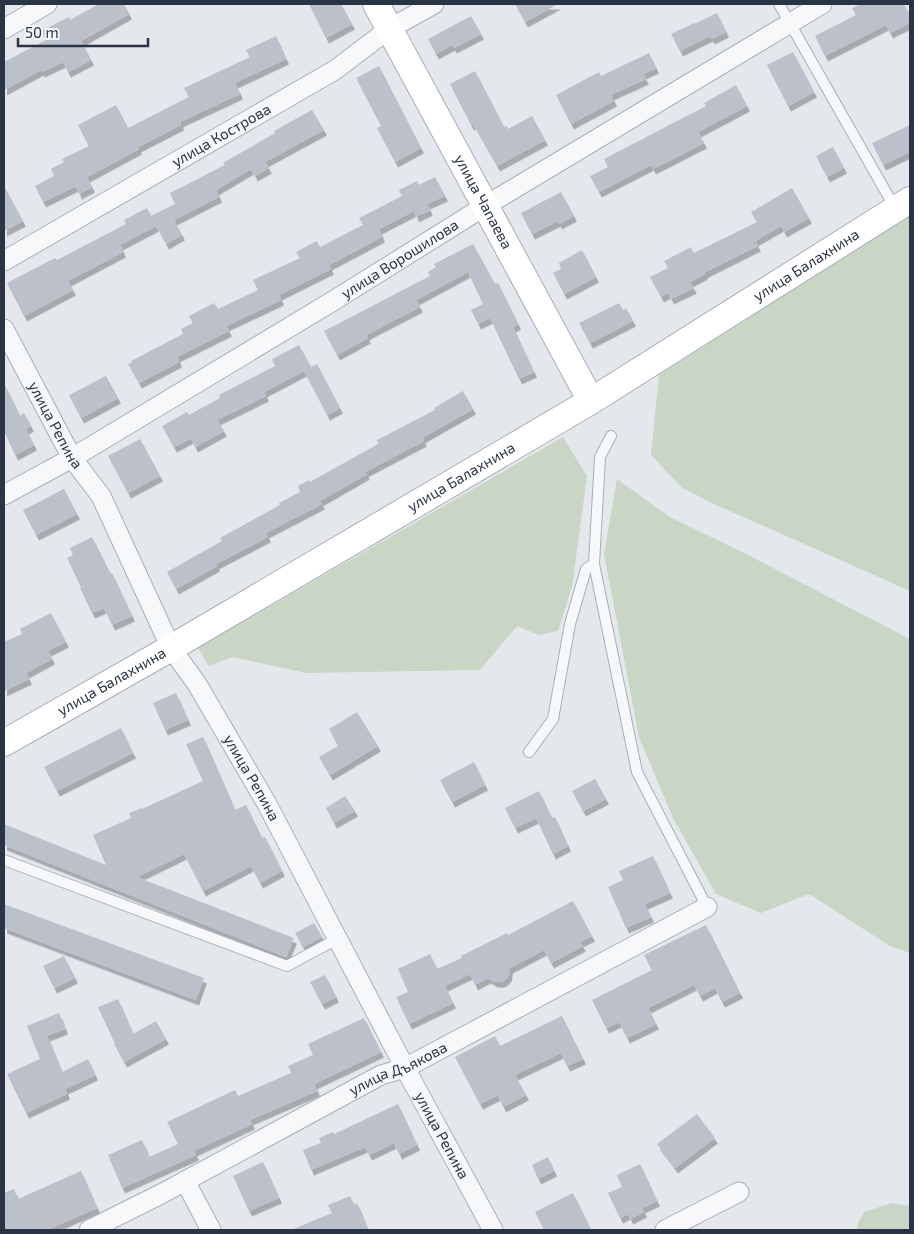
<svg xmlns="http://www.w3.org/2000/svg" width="914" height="1234" viewBox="0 0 914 1234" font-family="'Exo 2',sans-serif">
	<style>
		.green { fill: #c9d6c5 }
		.building { fill: #bbc0ca; filter: url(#shadow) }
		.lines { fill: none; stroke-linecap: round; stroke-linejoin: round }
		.lane-casing { stroke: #a9aeb7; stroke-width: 12 }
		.street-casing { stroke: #a9aeb7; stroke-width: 21 }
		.secondary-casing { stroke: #a9aeb7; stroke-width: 28 }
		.lane { stroke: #f7f8fa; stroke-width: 10 }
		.street { stroke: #f7f8fa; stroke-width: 19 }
		.secondary { stroke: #fff; stroke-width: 26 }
		.labels { text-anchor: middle; stroke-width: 4; stroke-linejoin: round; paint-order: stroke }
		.street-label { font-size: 15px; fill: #2b3445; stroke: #f4f6f9 }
	</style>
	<defs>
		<filter id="shadow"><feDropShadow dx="3" dy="5.5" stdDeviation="0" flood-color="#0004"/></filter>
	</defs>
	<rect width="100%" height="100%" fill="#e4e7ec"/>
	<path class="green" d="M910,216V591L714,504L681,487L651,455L659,375Z
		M563,437L587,476L572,587L558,631L539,635L517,626L480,670L307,673L232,657L209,666L198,648Z
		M617,479L670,517L748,555L910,639V953L890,946L809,894L761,913L716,894L673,818L639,737L604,554Z
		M892,1203L910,1206V1230H857V1225L864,1212Z"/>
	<path class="building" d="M99,4H124L129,14L81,41L91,60L68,72L63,62L42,72L41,70L4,90V62L46,40L41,31L69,17L70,20Z
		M309,4H341L352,24L326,38Z
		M515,4H558L525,22Z
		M862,4H904L910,16V23L890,33L886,25L825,56L815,36L856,15L852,8Z
		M717,13L726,32L712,39L710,36L680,51L671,34L694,23V24Z
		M471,16L481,34L454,48L452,45L436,54L428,39Z
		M276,36L286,59L235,83L240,94L180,122L181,125L138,147L139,149L87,177L92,187L79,194L76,186L43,202L35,186L54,176L51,169L64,162L62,159L89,146L78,125L116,105L128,128L189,97L184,88L250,57L246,50Z
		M793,52L814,92L788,106L767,65Z
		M649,53L656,68L643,74L646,79L611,95L614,101L571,124L556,95L599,72L601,76Z
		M379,66L421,148L395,162L377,128L381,126L356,78Z
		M475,71L504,127L507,126L508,129L532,116L545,140L497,166L473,124L471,125L450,84Z
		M736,85L747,106L698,132L704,143L653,169L651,165L599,192L590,176L608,167L604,159L706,106L704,103Z
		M312,110L324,130L265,162L269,168L255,176L251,169L216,190L219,197L174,220L182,235L166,244L151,216L175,204L170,193L225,165L223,163L275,133L274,131Z
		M910,125V152L883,165L872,143Z
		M833,147L844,168L827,177L816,156Z
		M435,177L445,196L427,204L430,210L416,217L414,211L379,229L382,237L329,265L331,269L279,295L281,300L226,326L229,331L177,357L179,362L139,383L128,364L132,362L131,361L183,334L181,329L193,323L189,316L214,303L218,309L258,290L253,280L300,258L296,252L317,241L320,247L363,225L359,218L402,196L399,190L417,181L419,185Z
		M4,186L23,221L4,231Z
		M792,188L809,218L784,232L781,226L755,241L758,246L704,273L705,274L690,282L694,288L671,299L668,293L661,297L650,277L668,268L664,261L691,247L694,253L757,222L751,212Z
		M561,192L574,216L559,224L558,221L532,234L521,213Z
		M147,208L156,226L120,245L123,252L68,281L73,290L24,316L7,283L55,258L57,260L126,224L124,220Z
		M473,244L495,284L498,283L518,324L513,327L534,372L519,379L490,318L478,324L471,310L483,304L468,272L416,300L420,307L366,335L368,338L337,355L324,331L430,276L428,272L436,267L434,264Z
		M582,250L596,277L564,294L553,273L561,269L559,263Z
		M619,303L623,310L626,308L633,321L590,343L579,323Z
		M299,345L311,367L317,364L340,408L327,415L304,371L264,392L266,396L217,420L224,431L195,447L191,438L174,447L162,426L187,412L189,415L220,398L219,395L275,366L272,359Z
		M106,376L118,398L81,418L69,395Z
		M4,383L20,416L24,413L31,426L26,429L34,445L15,455L4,431Z
		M463,391L473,409L422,438L424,441L365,472L367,474L320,501L322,504L266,533L268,537L216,564L217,566L176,589L167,572L222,541L220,538L280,505L279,503L300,492L298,486L309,480L310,482L378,444L377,440L435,410L434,408Z
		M140,439L160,476L128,493L108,456Z
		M64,489L77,514L36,535L23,510Z
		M92,537L110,573H112L132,616L112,625L104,608L92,613L80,588L81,587L67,558L73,555L70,548Z
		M51,613L66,642L48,651L52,659L26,673L29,679L4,691V642L22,634L20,629Z
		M176,693L188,720L165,730L153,703Z
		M357,712L378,746L330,775L319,757L338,746L329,729Z
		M121,728L133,753L57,791L44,767Z
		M203,737L235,810L246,805L262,838L265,837L282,871L260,883L251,866L203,891L184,854L137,877L294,938L286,957L4,845V824L106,865L93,835L131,818L129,813L142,808V809L203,781L186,744Z
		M474,762L485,785L452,802L440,780Z
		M595,779L606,799L583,811L572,791Z
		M539,791L552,818L555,817L568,846L553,854L536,818L515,828L505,808Z
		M345,796L355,811L334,823L326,808Z
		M653,856L670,893L645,904L651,917L626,928L608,887L623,880L619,871Z
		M573,901L592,936L580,942L583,946L551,963L544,950L510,968L509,975L507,978L502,982H495L488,978L475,985L470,974L445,986L453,1003L409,1024L396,997L408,992L398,969L430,954L437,969L462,958L461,956L507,933L508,935Z
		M4,904L204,978L196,1000L4,928Z
		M314,923L322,937L303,947L295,933Z
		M706,925L740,993L722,1002L715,988L700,996L694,985L648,1008L656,1024L627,1038L619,1022L606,1028L592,1000L652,970L644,955Z
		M64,956L75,978L54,988L43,966Z
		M325,975L336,997L322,1004L310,982Z
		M118,999L133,1034L156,1021L166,1039L124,1062L114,1044H115L98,1007Z
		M59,1013L65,1029L47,1036L62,1072L88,1059L95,1075L65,1089L67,1094L26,1113L7,1074L40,1059L27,1026Z
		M562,1016L583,1059L567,1066L561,1053L515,1075L526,1095L503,1107L498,1095L480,1104L455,1057L495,1036L500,1046Z
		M364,1018L381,1052L314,1084L317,1091L250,1120L252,1124L194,1151L196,1155L122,1188L108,1155L142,1140L149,1157L178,1144L167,1122L235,1090L238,1096L291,1073L288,1066L313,1055L308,1044Z
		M398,1104L417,1145L399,1154L394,1143L369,1155L365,1147L311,1170L303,1150L321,1143L319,1138L333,1132L334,1134Z
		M697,1114L715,1138L675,1168L657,1144Z
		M548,1157L554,1171L538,1179L532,1165Z
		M263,1162L279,1198L249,1211L233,1176Z
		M640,1164L657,1201L642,1208L644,1212L630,1219L628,1214L620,1218L608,1193L622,1187L617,1175Z
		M81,1171L97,1208L47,1230H4V1193L14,1189L18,1199Z
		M573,1193L591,1230H544L535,1212Z
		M350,1196L354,1205L357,1203L368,1230H291L332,1213L328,1205Z"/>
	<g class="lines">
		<g class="lane-casing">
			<path id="lane" d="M779,4L895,208
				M611,436L600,457L594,564L637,772L707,907
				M529,752L553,719L570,624L586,569L594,564
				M4,860L287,966L337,939"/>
		</g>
		<g class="street-casing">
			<g id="street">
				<path d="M4,29L47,4"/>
				<path id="s1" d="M4,261L335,70L389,29L434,4"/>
				<path id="s2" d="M4,329L72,458L101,496L171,648L197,684L267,804L405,1068L493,1230"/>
				<path id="s3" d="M4,495L72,458L333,301L485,206L822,4"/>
				<path d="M185,1181L211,1230"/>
				<path id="s4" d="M89,1230L163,1193L381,1075L405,1068L707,907"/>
				<path d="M665,1230L739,1192"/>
			</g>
		</g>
		<g class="secondary-casing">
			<g id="secondary">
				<path id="s5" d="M376,4L591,401"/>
				<path id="s6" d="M4,743L171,648L591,401L910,200"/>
			</g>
		</g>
		<use href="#lane" class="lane"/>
		<use href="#street" class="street"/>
		<use href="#secondary" class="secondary"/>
	</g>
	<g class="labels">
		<g class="street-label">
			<text dy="5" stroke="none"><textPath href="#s1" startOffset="251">улица Кострова</textPath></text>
			<text dy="5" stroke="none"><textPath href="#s5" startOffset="225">улица Чапаева</textPath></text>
			<text dy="5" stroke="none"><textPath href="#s3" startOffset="461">улица Ворошилова</textPath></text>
			<text dy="5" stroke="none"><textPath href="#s6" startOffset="934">улица Балахнина</textPath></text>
			<text dy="5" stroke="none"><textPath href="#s2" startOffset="109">улица Репина</textPath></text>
			<text dy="5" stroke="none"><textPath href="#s6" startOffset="529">улица Балахнина</textPath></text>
			<text dy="5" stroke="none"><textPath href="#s6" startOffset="124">улица Балахнина</textPath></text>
			<text dy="5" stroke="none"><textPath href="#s2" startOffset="514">улица Репина</textPath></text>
			<text dy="5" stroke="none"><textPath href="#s4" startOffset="349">улица Дъякова</textPath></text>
			<text dy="5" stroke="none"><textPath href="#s2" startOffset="919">улица Репина</textPath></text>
		</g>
	</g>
	<rect width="914" height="1234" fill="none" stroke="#2b3445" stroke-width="10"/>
	<path d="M18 38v8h130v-8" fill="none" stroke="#2b3445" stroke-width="2.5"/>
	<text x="25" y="38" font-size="15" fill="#2b3445" stroke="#f4f6f9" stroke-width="4" paint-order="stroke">50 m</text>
</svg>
